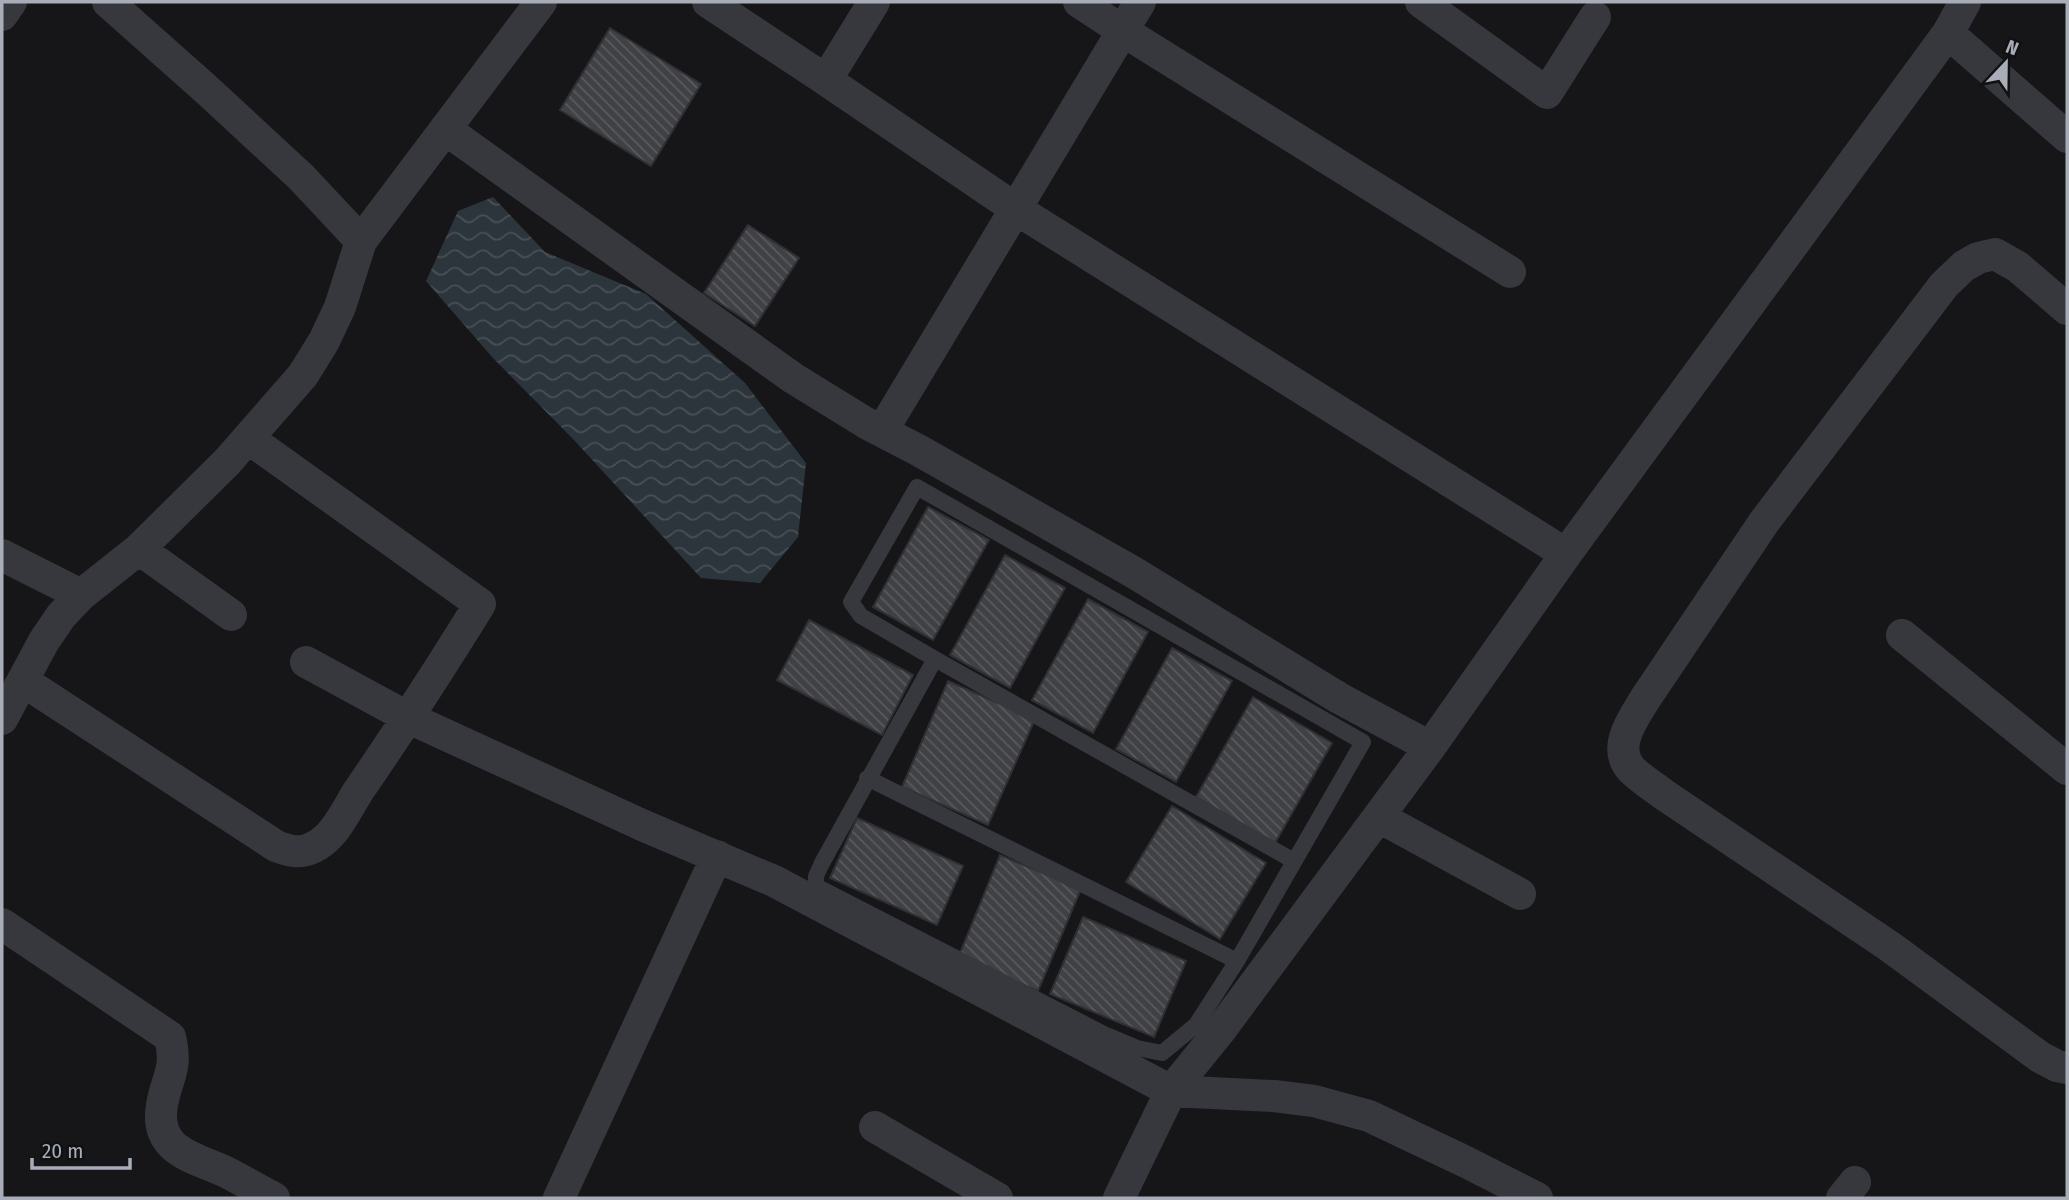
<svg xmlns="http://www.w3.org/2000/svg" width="2069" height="1200" viewBox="0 0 2069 1200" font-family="'Fira Sans Condensed',sans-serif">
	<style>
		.water { fill: url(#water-waves) }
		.building { fill: url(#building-back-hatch); stroke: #303034; stroke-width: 2 }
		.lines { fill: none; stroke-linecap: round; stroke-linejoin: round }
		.service { stroke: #37383d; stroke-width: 16 }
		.minor { stroke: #37383d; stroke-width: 32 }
	</style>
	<defs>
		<pattern id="water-waves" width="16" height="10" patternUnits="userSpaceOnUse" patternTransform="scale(1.75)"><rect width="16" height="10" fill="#2c353c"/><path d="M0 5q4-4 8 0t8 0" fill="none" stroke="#485056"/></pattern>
		<pattern id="building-back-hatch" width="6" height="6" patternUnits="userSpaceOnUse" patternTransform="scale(1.75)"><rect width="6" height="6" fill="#404145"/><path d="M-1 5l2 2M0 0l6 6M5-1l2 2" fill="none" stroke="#595a5e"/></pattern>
	</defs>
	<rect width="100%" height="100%" fill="#161618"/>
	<path class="water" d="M493,197L545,252L646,294L745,383L806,463L798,537L760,583L701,578L573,439L492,357L426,281L458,211Z"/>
	<path class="building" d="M610,28L701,84L651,166L560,110Z
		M748,225L799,258L755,326L704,293Z
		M928,507L989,540L933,640L873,607Z
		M1005,555L1065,588L1010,688L950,655Z
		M1088,599L1148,632L1093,733L1032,700Z
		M809,620L913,675L882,735L777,680Z
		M1172,648L1232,681L1176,782L1116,749Z
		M948,681L1035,719L988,825L902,787Z
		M1253,697L1332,743L1275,843L1196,797Z
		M1172,806L1266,863L1220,939L1126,882Z
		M857,818L963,866L937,925L830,878Z
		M1000,855L1081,889L1038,991L958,958Z
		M1083,917L1186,961L1154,1037L1050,994Z"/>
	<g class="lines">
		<path class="service" d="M935,659L1294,861
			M867,778L1237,961
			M1196,1025L1237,961L1363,742L917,487L851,602L861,616L935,659L822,863L816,876V886L1106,1035L1137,1048L1162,1053L1196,1025L1219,1032"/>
		<path class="minor" d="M108,2L207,90L301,177L361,241
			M708,2L826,80L874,2
			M1079,2L1123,31L1510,272
			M1421,2L1547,93L1595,17
			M2,15L11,2
			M1948,33L2067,137
			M826,80L1016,209L1566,554
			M445,129L793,378L866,423L918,450L1133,572L1339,698L1430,747
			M2067,309L2018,267L1995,254L1978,258L1964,266L1944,285L1764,522L1645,699C1633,719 1611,748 1632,770C1641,779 1653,786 1663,794L1889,946L2040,1057L2057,1066L2067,1068
			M882,431L1140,2
			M139,549L231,615
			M2,555L81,595
			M1902,635L2067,769
			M306,662L409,718L642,825L774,881L1171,1091L1274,1096L1314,1101L1369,1116L1466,1162L1537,1198
			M23,681L276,846C289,851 299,854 312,848C335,838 346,810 359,790C401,729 441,667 480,604L248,438
			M2,719L44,641L61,616L81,595L139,549L227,462L303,375L324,341L340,307L361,241L541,2
			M1379,817L1520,894
			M2,924L170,1037C178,1070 167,1076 162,1105C154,1151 193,1157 226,1172C242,1180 258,1190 274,1198
			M875,1127L997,1198
			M559,1198L717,856
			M1119,1198L1171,1091L1219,1032L1430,747L1566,554L1948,33L1965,2
			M1842,1198L1855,1182"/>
	</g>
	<rect width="2069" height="1200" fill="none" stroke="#a8adb8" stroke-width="7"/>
	<g transform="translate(2006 63) rotate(22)" stroke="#111113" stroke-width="5" paint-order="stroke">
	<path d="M0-5L12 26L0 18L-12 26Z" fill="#a8adb8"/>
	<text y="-10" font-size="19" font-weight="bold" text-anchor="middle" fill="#a8adb8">N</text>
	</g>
	<path d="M32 1158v10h98v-10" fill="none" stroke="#a8adb8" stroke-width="3.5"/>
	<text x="42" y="1158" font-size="21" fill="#a8adb8" stroke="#111113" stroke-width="5" paint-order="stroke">20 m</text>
</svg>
